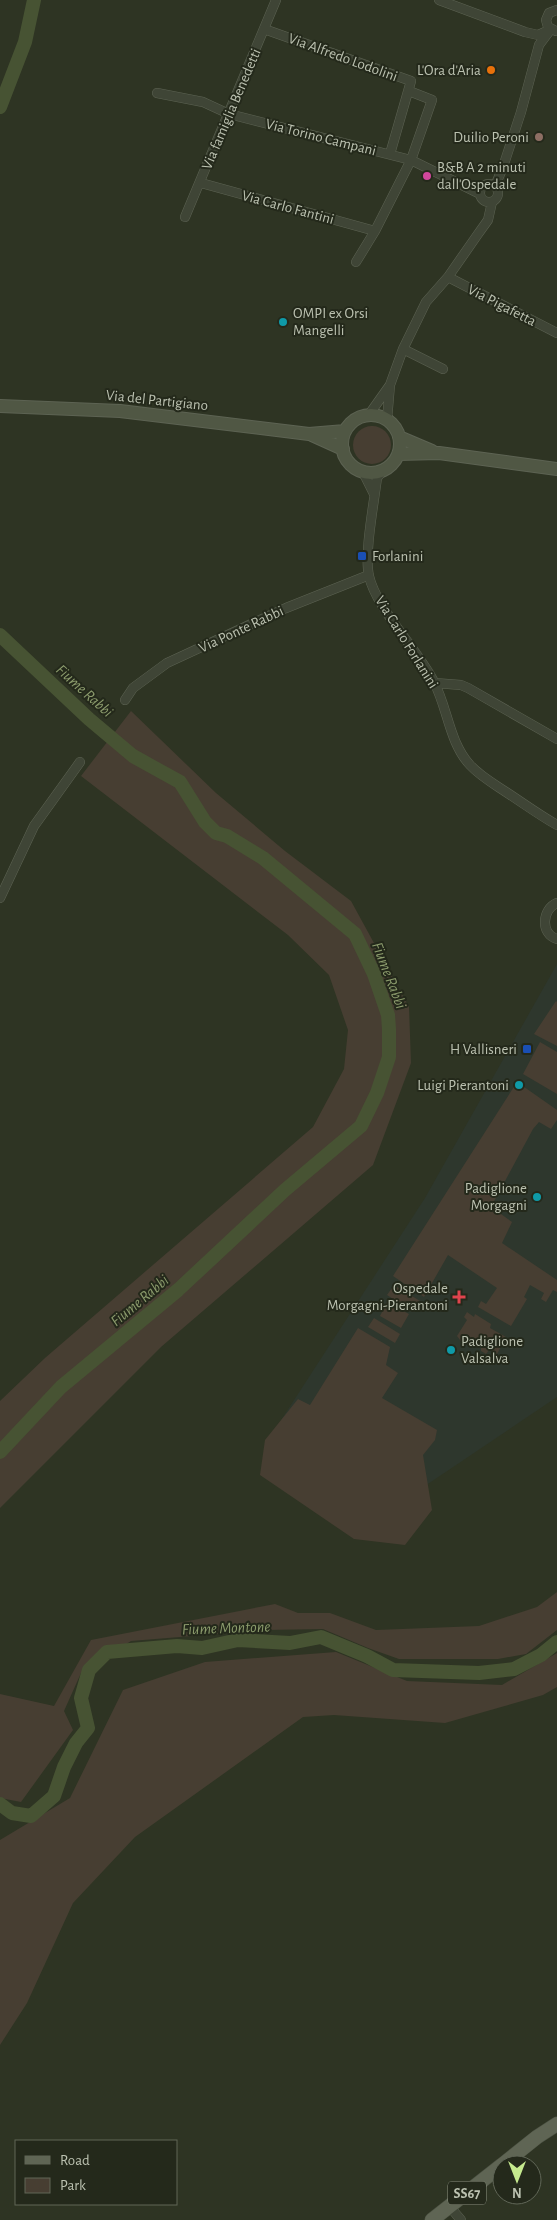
<svg xmlns="http://www.w3.org/2000/svg" width="557" height="2220" viewBox="0 0 557 2220" font-family="'Alegreya Sans',sans-serif">
	<style>
		.medical { fill: #2e372d }
		.green { fill: #473e32 }
		.lines { fill: none; stroke-linecap: round; stroke-linejoin: round }
		.river { stroke: #475333; stroke-width: 14 }
		.street-casing { stroke: #5d6353; stroke-width: 10 }
		.secondary-casing { stroke: #5d6353; stroke-width: 14 }
		.primary-casing { stroke: #4b5142; stroke-width: 15 }
		.street { stroke: #3f4536; stroke-width: 9 }
		.secondary { stroke: #505744; stroke-width: 12 }
		.primary { stroke: #5f6554; stroke-width: 14 }
		.food-dot { fill: #e8710a; stroke: #24291b; stroke-width: 2 }
		.education-dot { fill: #8d6e63; stroke: #24291b; stroke-width: 2 }
		.hotel-dot { fill: #d1479c; stroke: #24291b; stroke-width: 2 }
		.culture-dot { fill: #0f9aa8; stroke: #24291b; stroke-width: 2 }
		.transit-dot { fill: #1a4fb4; stroke: #24291b; stroke-width: 2 }
		.health-dot { fill: #e0444e; stroke: #24291b; stroke-width: 2 }
		.labels { text-anchor: middle; stroke-width: 4; stroke-linejoin: round; paint-order: stroke }
		.shield { fill: #24291b; stroke: #8e9383; stroke-width: 1 }
		.shield-label { font-size: 14px; font-weight: bold; fill: #bbc1b0 }
		.street-label { font-size: 15px; fill: #bbc1b0; stroke: #24291b }
		.poi-label { font-size: 15px; fill: #bbc1b0; stroke: #24291b; text-anchor: end }
		.water-label { font-size: 16px; font-style: italic; fill: #8c9c6d; stroke: #24291b }
	</style>
	<rect width="100%" height="100%" fill="#2e3423"/>
	<path class="medical" d="M557,964V1397L410,1496L274,1431L425,1198Z"/>
	<path class="green" d="M353 445a19 19 0 1 1 38 0a19 19 0 1 1-38 0Z
		M131,711L216,793L285,851L351,901L409,1007L411,1063L373,1165L161,1347L0,1508V1401L45,1358L313,1127L344,1069L348,1030L329,975L288,935L81,776Z
		M556,1001L557,1002V1046L534,1034Z
		M540,1042L557,1052V1094L523,1074Z
		M517,1082L557,1110V1120L551,1129L539,1122L533,1129L491,1207L512,1222L502,1243L557,1280V1292L553,1290L546,1302L541,1299L544,1293L530,1285L524,1297L527,1299L511,1326L478,1307L481,1301L486,1304L497,1288L448,1255L424,1297L393,1276Z
		M394,1285L420,1301L413,1312L387,1295Z
		M387,1302L409,1314L401,1328L380,1316Z
		M467,1312L474,1317L475,1314L491,1324L490,1328L506,1337L497,1354L490,1349L486,1354L481,1351V1346L472,1340H466L463,1344L457,1336L467,1320L464,1317Z
		M374,1318L400,1334L395,1343L368,1327Z
		M358,1328L390,1347L386,1365L398,1373L382,1398L437,1430L435,1440L423,1455L432,1510L405,1545L354,1539L260,1475L265,1440L298,1399L310,1405Z
		M557,1592V1630L526,1654L498,1659H399L368,1648L323,1629L264,1630L131,1641L81,1673L64,1711L73,1730L21,1802L0,1798V1694L54,1706L91,1640L275,1604L298,1613H330L376,1630L479,1626L537,1607Z
		M336,1652L407,1681L502,1685L557,1653V1687L543,1695L445,1723L334,1715L303,1717L135,1837L73,1903L27,2003L0,2045V1840L70,1798L123,1690L205,1662Z"/>
	<g class="lines">
		<path class="river" d="M0,107L25,42L34,0
			M0,635L89,719L133,756L180,782L205,822L216,833L227,836L263,858L355,934L374,974L388,1015L389,1029V1057L377,1093L361,1126L285,1190L178,1290L61,1387L0,1452
			M0,1804L12,1813L31,1816L54,1796L64,1767L76,1743L88,1728L81,1698L89,1670L107,1652L177,1646L202,1648L238,1640L290,1643L321,1637L367,1656L393,1670L479,1673L514,1669L541,1655L557,1642"/>
		<g class="street-casing">
			<path id="street" d="M439,0L525,32L538,35L551,29
				M264,29L411,81L390,154
				M556,31L548,27L546,20L549,13L557,10
				M157,93L203,102L229,114L411,160L480,194
				M201,183L375,231
				M480 193a9 9 0 1 1 18 0a9 9 0 1 1-18 0Z
				M495,186L503,167L521,112L539,45L551,29
				M185,217L276,0
				M356,262L375,231L411,160L432,100L409,91
				M448,277L557,333
				M403,349L443,369
				M368,416L390,385
				M387,420L390,385L403,349L426,302L448,277L478,234L488,220L492,202
				M383,470L377,478C374,503 364,554 369,576C376,608 418,650 434,682C448,709 449,742 470,765C480,776 494,784 506,792C523,803 539,815 557,825
				M363,472L374,494
				M435,683L461,685L468,688L557,739
				M125,700L133,688L167,663L286,608L369,575
				M0,898L34,826L80,762
				M557,903C542,909 540,934 557,939
				M450,2207L461,2220"/>
		</g>
		<g class="secondary-casing">
			<path id="secondary" d="M0,406L120,411L309,434L345,431
				M342 444a29 29 0 1 1 58 0a29 29 0 1 1-58 0Z
				M312,435L343,449
				M399,437L432,451
				M398,454L439,453L557,469"/>
		</g>
		<g class="primary-casing">
			<path id="primary" d="M502,2165L537,2137L557,2124
				M432,2220L502,2165"/>
		</g>
		<use href="#street" class="street"/>
		<use href="#secondary" class="secondary"/>
		<use href="#primary" class="primary"/>
	</g>
	<circle class="food-dot" cx="491" cy="70" r="5"/>
	<circle class="education-dot" cx="539" cy="137" r="5"/>
	<circle class="hotel-dot" cx="427" cy="176" r="5"/>
	<g class="culture-dot">
		<circle cx="283" cy="322" r="5"/>
		<circle cx="519" cy="1085" r="5"/>
		<circle cx="537" cy="1197" r="5"/>
		<circle cx="451" cy="1350" r="5"/>
	</g>
	<g class="transit-dot">
		<rect x="357" y="551" width="10" height="10" rx="2.5"/>
		<rect x="522" y="1044" width="10" height="10" rx="2.5"/>
	</g>
	<path class="health-dot" d="M456.5 1289.5h5v5h5v5h-5v5h-5v-5h-5v-5h5z"/>
	<g class="labels">
		<rect class="shield" x="448" y="2181.5" width="38" height="23" rx="4"/>
		<g class="shield-label">
			<text x="467" y="2198">SS67</text>
		</g>
		<g class="street-label">
			<text transform="translate(343 57) rotate(20)" y="5">Via Alfredo Lodolini</text>
			<text transform="translate(231 109) rotate(-67)" y="5">Via famiglia Benedetti</text>
			<text transform="translate(321 137) rotate(14)" y="5">Via Torino Campani</text>
			<text transform="translate(288 207) rotate(15)" y="5">Via Carlo Fantini</text>
			<text transform="translate(502 305) rotate(27)" y="5">Via Pigafetta</text>
			<text transform="translate(157 400) rotate(6)" y="5">Via del Partigiano</text>
			<text transform="translate(241 629) rotate(-25)" y="5">Via Ponte Rabbi</text>
			<text transform="translate(407 642) rotate(58)" y="5">Via Carlo Forlanini</text>
		</g>
		<g class="poi-label">
			<text x="481" y="75">L'Ora d'Aria</text>
			<text x="529" y="142">Duilio Peroni</text>
			<text x="437" y="172" text-anchor="start">B&amp;B A 2 minuti<tspan x="437" dy="17">dall'Ospedale</tspan></text>
			<text x="293" y="318" text-anchor="start">OMPI ex Orsi<tspan x="293" dy="17">Mangelli</tspan></text>
			<text x="372" y="561" text-anchor="start">Forlanini</text>
			<text x="517" y="1054">H Vallisneri</text>
			<text x="509" y="1090">Luigi Pierantoni</text>
			<text x="527" y="1193">Padiglione<tspan x="527" dy="17">Morgagni</tspan></text>
			<text x="448" y="1293">Ospedale<tspan x="448" dy="17">Morgagni-Pierantoni</tspan></text>
			<text x="461" y="1346" text-anchor="start">Padiglione<tspan x="461" dy="17">Valsalva</tspan></text>
		</g>
		<g class="water-label">
			<text transform="translate(85 690) rotate(42)" y="6">Fiume Rabbi</text>
			<text transform="translate(390 975) rotate(69)" y="6">Fiume Rabbi</text>
			<text transform="translate(139 1300) rotate(-40)" y="6">Fiume Rabbi</text>
			<text transform="translate(226 1627) rotate(-2)" y="6">Fiume Montone</text>
		</g>
	</g>
	<rect x="15" y="2140" width="162" height="65" fill="#24291b" stroke="#606657"/>
	<rect x="25" y="2156" width="25" height="8" fill="#5f6554" stroke="#606657"/>
	<text x="60" y="2165" font-size="15" fill="#bbc1b0">Road</text>
	<rect x="25" y="2178" width="25" height="15" fill="#473e32" stroke="#606657"/>
	<text x="60" y="2190" font-size="15" fill="#bbc1b0">Park</text>
	<g transform="translate(517 2180) rotate(180)"><circle r="24" fill="#24291b" stroke="#606657"/>
	<path d="M0-4L9 19L0 12L-9 19Z" fill="#c5e98e"/>
	<text y="-8" font-size="14" font-weight="bold" text-anchor="middle" fill="#bbc1b0">N</text>
	</g>
</svg>
